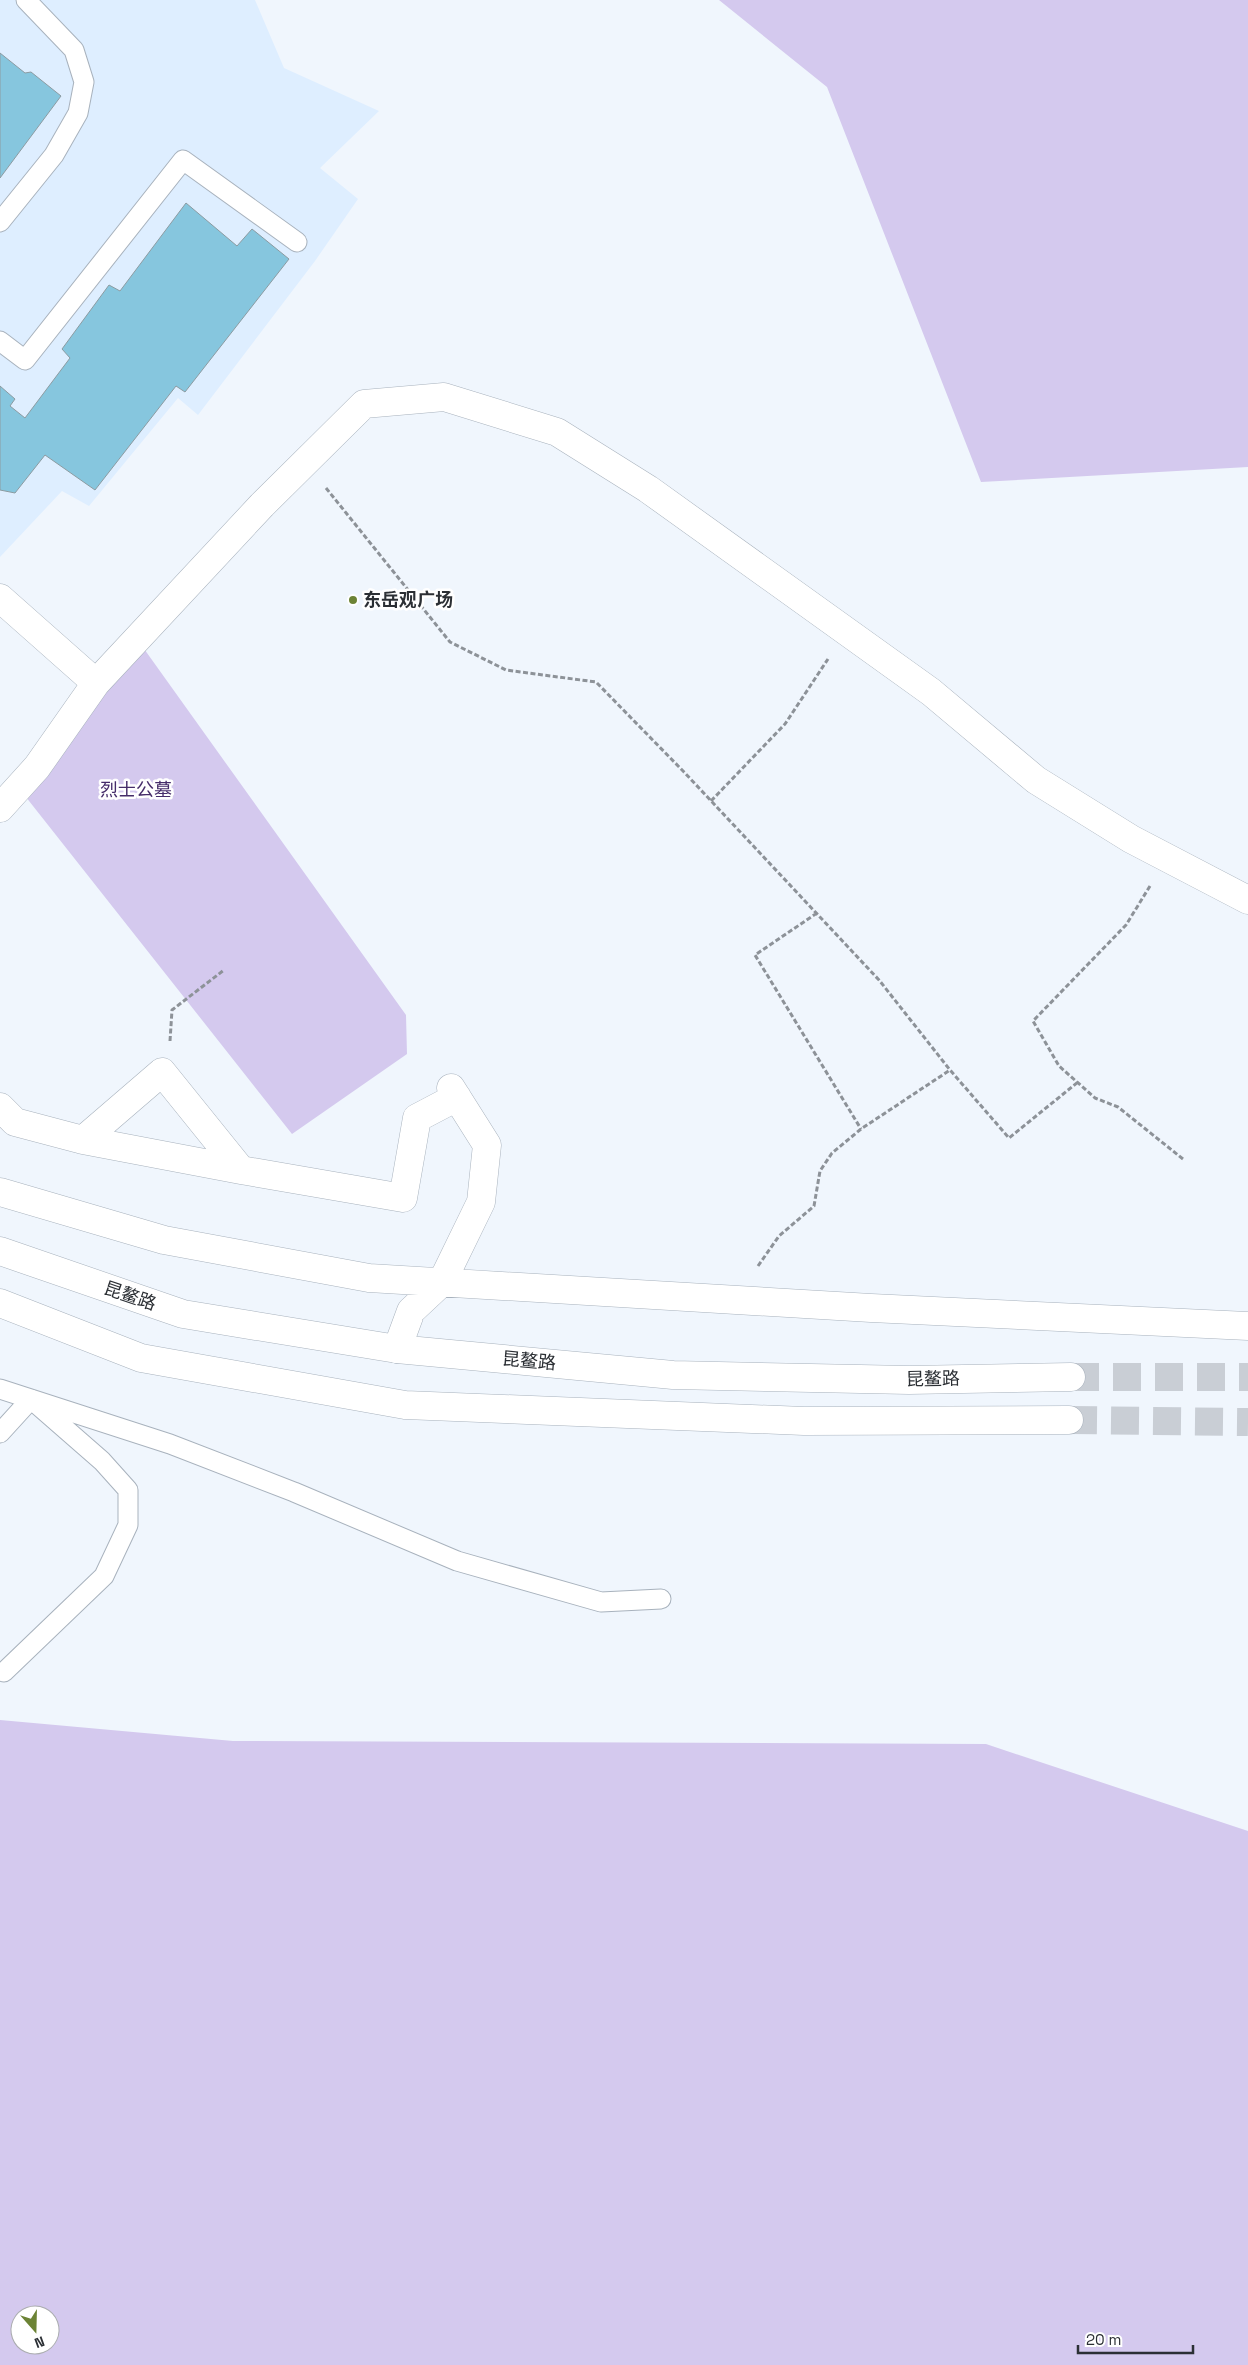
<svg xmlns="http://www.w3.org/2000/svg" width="1248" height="2365" viewBox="0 0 1248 2365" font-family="'Space Grotesk','Noto Sans SC',sans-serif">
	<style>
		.built { fill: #deeeff }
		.green { fill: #d4c9ee; fill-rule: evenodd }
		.building { fill: #86c6de; stroke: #8c9ba1 }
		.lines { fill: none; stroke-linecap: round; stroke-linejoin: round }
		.secondary-tunnel { stroke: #c9ced5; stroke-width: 28; stroke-dasharray: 28 14; stroke-linecap: butt }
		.lane-casing { stroke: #a8b2bd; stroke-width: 21 }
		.street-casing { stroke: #a8b2bd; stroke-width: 29 }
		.secondary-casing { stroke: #a8b2bd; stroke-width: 29 }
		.path { stroke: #8d9298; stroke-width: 3; stroke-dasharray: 5 2.5; stroke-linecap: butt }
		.lane { stroke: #fff; stroke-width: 19 }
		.street { stroke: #fff; stroke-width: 28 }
		.secondary { stroke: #fff; stroke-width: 28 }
		.poi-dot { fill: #6c8335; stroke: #fff; stroke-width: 2 }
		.labels { text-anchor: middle; stroke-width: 5; stroke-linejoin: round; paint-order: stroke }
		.poi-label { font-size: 18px; font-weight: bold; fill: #2b2f34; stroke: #fff; text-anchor: start }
		.park-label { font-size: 18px; fill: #452c69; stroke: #fff }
		.street-label { font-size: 18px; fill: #2b2f34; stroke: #fff }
	</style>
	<rect width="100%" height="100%" fill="#f0f6fd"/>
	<path class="built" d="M0,0H255L284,68L379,111L320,168L358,199L315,261L198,415L178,398L89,506L62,491L0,557Z"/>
	<path class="green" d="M719,0H1248V467L981,482L827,87Z
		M137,639L406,1015L407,1054L292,1134L18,787Z
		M0,1720L233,1741L986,1744L1248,1831V2365H0ZM20,2315H50V2345H20Z"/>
	<path class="building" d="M0,53L25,73L31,72L61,96L0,178Z
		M186,203L237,246L252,229L289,259L185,392L176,386L95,490L45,455L15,493L0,490V386L15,399L10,406L25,418L70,358L62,349L109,285L120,291Z"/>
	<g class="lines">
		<path class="secondary-tunnel" d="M1071,1377H1248
			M1069,1420L1248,1422"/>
		<g class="lane-casing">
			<path id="lane" d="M0,222L54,155L78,113L84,82L74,50L26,0
				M0,341L25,360L183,160L297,242
				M0,1389L170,1444L294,1492L457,1561L601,1602L661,1599
				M0,1433L31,1399L102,1461L128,1490V1525L104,1576L4,1672"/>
		</g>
		<g class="street-casing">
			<path id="street" d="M0,598L96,683L262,505L364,404L444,397L557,432L648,489L931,692L1036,780L1131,839L1248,900
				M0,808L37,767L96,683
				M0,1107L15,1122L83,1140L241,1170L162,1072L83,1140
				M241,1170L403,1198L417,1118L457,1097
				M0,1192L164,1240L369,1278L871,1308L1248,1326
				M397,1349L411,1311L442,1282L481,1202L487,1145L451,1088"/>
		</g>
		<g class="secondary-casing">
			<path id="secondary" d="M0,1251L183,1314L397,1349L673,1375L909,1380L1071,1377
				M0,1303L141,1358L405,1405L804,1421L1069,1420"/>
		</g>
		<path class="path" d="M326,488L450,642L506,670L596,682L684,772L879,980L950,1070L1009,1138L1078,1082
			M711,801L785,724L828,659
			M1150,886L1126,925L1033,1021L1059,1066L1095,1098L1118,1107L1183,1159
			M817,913L755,955L861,1129
			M170,1041L172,1010L224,970
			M758,1266L779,1236L814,1206L820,1171L832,1153L861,1129L950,1070"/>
		<use href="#lane" class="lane"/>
		<use href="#street" class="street"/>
		<use href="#secondary" class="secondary"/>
	</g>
	<circle class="poi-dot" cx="353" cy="600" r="5"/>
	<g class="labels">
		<g class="poi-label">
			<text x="363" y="606">东岳观广场</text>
		</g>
		<g class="park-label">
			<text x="136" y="796">烈士公墓</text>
		</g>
		<g class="street-label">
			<text transform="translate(130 1296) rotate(19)" y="6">昆鳌路</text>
			<text transform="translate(529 1361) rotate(5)" y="6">昆鳌路</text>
			<text transform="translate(933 1379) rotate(-1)" y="6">昆鳌路</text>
		</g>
	</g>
	<g transform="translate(35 2330) rotate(160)"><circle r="24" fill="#ffffff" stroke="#aaacae"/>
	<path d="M0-4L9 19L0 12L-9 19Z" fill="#6c8335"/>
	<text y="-8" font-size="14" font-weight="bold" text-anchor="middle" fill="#2b2f34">N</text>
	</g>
	<path d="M1078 2345v8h115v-8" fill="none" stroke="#2b2f34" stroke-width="2.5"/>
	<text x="1086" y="2345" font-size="15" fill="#2b2f34" stroke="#ffffff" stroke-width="4" paint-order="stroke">20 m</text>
</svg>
